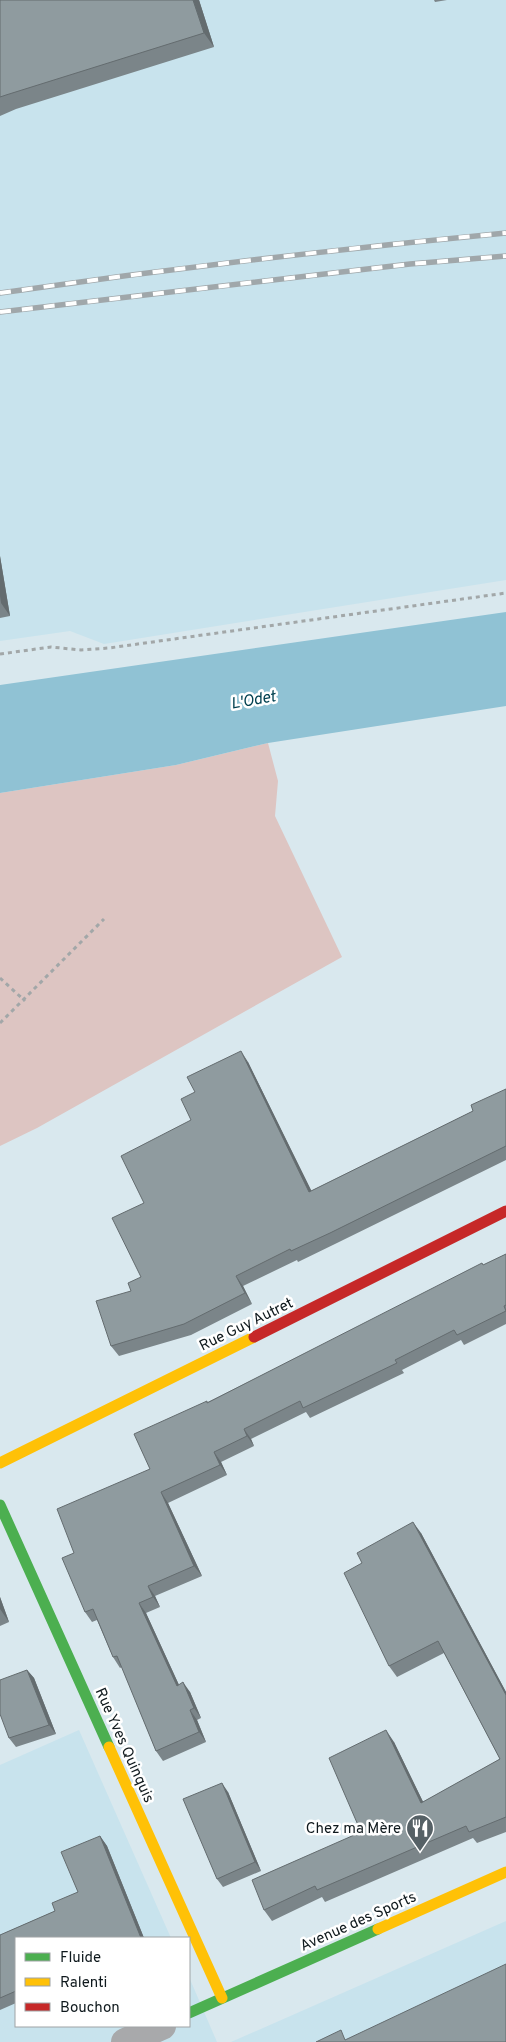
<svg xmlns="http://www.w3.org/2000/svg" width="506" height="2042" viewBox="0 0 506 2042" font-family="Overpass,sans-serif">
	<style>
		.built { fill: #c8e3ed }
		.green { fill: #ddc5c2 }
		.water { fill: #90c2d4 }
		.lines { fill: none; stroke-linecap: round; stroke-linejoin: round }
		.path { stroke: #a2a7a8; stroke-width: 3; stroke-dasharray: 4 4; stroke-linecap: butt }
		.street { stroke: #a8a9ab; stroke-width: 28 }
		.fast { stroke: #4caf50; stroke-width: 11 }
		.slow { stroke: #ffc107; stroke-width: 11 }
		.jam { stroke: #c62828; stroke-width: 11 }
		.rail-casing { stroke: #a0a7aa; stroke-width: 5.5 }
		.rail { stroke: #fff; stroke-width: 4; stroke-dasharray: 11; stroke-linecap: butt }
		.wall { fill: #7b8589 }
		.shaded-wall { fill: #646c6f }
		.building { fill: #8f9b9f; stroke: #646c6f }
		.labels { text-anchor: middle; stroke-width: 5; stroke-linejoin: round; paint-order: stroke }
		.street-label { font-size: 15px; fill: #0f191d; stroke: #fff }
		.poi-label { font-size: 15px; fill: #0f191d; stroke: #fff; text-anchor: end }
		.water-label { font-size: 16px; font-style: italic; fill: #014050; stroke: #fff }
	</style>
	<rect width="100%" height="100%" fill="#d9e8ee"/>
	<path class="built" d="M0,0H506V580L104,644L70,631L0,641Z
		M79,1730L171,1938H16V2026H189V1977L217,2042H0V1765Z
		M506,1921V2042H231Z"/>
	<path class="green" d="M268,743L278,781L275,816L342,957L37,1128L0,1146V793L176,765Z"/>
	<path class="water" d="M506,612V706L268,743L176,765L0,793V685Z"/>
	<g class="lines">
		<path class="path" d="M0,654L51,647L81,650L109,648L506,593
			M0,978L25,1001
			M0,1023L104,919"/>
		<path class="street" d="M125,2042L162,2026"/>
		<path class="fast" d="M0,1505L109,1747
			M189,2013L378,1929"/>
		<path class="slow" d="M0,1463L254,1337
			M109,1747L222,1998
			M378,1929L506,1872"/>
		<path class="jam" d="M254,1337L506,1211"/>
		<g class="rail-casing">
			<path id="rail" d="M0,293C168,269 337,249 506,233
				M0,312L410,264L506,256"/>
		</g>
		<use href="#rail" class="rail"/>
	</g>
	<path class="wall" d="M0,0H199L214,47L16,109L0,116Z
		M434,0H447L435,2Z
		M0,556L10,616L0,618Z
		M248,1062L311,1191L473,1111L506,1089V1160L337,1243L298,1262L297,1260L243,1286L252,1304L191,1335L119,1356L111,1346L131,1291L141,1277L144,1203L191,1120L195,1092Z
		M506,1254V1324L464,1345L461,1340L402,1370L404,1373L310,1418L306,1412L251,1439L254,1446L221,1462L227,1475L168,1503L202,1576L155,1596L160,1607L146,1613L179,1685L190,1692L201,1718L197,1720L206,1742L163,1761L156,1751L122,1667L120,1668L113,1657L97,1620L92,1622L85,1612L74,1553L150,1469L208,1402Z
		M421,1533L506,1692V1832L477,1843L473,1838L325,1902L322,1897L272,1921L264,1910L361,1832L394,1742L423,1802L500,1759L444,1653L397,1677L389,1666Z
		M0,1597L9,1622L0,1626Z
		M27,1670L34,1678L56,1734L16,1747L9,1738Z
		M228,1792L261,1871L223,1887L217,1879Z
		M100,1836L107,1846L144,1938H16V2003L0,2010V1935L55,1911L78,1892Z"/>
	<path class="shaded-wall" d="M193,0H199L214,47L204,33Z
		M0,556L10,616L1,603L0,596Z
		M241,1051L248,1062L317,1202L309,1192Z
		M236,1276L243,1286L252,1304L245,1293Z
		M244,1429L251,1439L254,1446L247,1436Z
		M214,1452L221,1462L227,1475L220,1465Z
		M161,1492L168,1503L202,1576L194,1566Z
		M413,1522L421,1533L506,1692V1695Z
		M148,1586L155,1596L160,1607L153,1597Z
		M0,1597L9,1622L0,1609Z
		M139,1603L146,1613L184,1696L177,1686Z
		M27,1670L34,1678L56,1734L49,1725Z
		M183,1682L190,1692L201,1718L194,1708Z
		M190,1710L197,1720L206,1742L199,1732Z
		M386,1730L394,1742L429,1814L421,1803Z
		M222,1783L228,1792L261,1871L255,1862Z
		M100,1836L107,1846L144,1938H141Z"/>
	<path class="building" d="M0,0H193L204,33L6,95L0,97Z
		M241,1051L309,1192L473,1111L471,1105L506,1089V1146L330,1233L291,1251L290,1249L236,1276L245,1293L184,1324L111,1346L96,1301L131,1291L128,1283L141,1277L112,1218L144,1203L121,1156L191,1120L181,1099L195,1092L187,1077Z
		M506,1254V1305L504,1306L506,1311L457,1335L454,1330L395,1360L397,1363L303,1408L300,1401L244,1429L247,1436L214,1452L220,1465L161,1492L194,1566L148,1586L153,1597L139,1603L177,1686L183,1682L194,1708L190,1710L199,1732L156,1751L117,1656L113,1657L93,1609L85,1612L62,1558L74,1553L57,1509L150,1469L134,1434L207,1401V1403L482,1263L483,1265Z
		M413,1522L506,1695V1817L469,1832L466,1826L317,1890L315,1886L264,1910L252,1880L361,1832L329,1758L386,1730L421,1803L500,1759L438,1641L389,1666L344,1573L362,1563L357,1553Z
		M27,1670L49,1725L9,1738L0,1714V1680Z
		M222,1783L255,1862L217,1879L183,1799Z
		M100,1836L141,1938H16V1991L0,1998V1935L55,1911L52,1903L78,1892L61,1852Z
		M506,1964V2042H316L341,2030L345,2040Z"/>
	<defs>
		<g id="restaurant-pin" transform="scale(1.4375)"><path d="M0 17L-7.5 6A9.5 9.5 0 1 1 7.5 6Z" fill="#566166" stroke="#fff"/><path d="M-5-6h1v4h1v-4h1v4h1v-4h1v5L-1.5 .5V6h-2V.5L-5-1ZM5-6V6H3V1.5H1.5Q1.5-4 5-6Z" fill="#fff"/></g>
	</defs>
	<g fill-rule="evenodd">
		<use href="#restaurant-pin" x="420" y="1828"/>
	</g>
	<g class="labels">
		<g class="street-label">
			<text transform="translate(246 1324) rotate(-26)" y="5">Rue Guy Autret</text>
			<text transform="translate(125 1745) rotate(66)" y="5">Rue Yves Quinquis</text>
			<text transform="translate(358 1921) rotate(-24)" y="5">Avenue des Sports</text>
		</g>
		<g class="poi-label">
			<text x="401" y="1833">Chez ma Mère</text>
		</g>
		<g class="water-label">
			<text transform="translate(253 699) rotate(-10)" y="6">L'Odet</text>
		</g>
	</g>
	<rect x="15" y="1937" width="175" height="90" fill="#ffffff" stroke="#9fa3a5"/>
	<rect x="25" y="1953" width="25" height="8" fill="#4caf50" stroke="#9fa3a5"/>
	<text x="60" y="1962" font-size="15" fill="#0f191d">Fluide</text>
	<rect x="25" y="1978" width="25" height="8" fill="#ffc107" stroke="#9fa3a5"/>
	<text x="60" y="1987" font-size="15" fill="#0f191d">Ralenti</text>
	<rect x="25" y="2003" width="25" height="8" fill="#c62828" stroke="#9fa3a5"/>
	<text x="60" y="2012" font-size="15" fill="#0f191d">Bouchon</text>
</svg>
